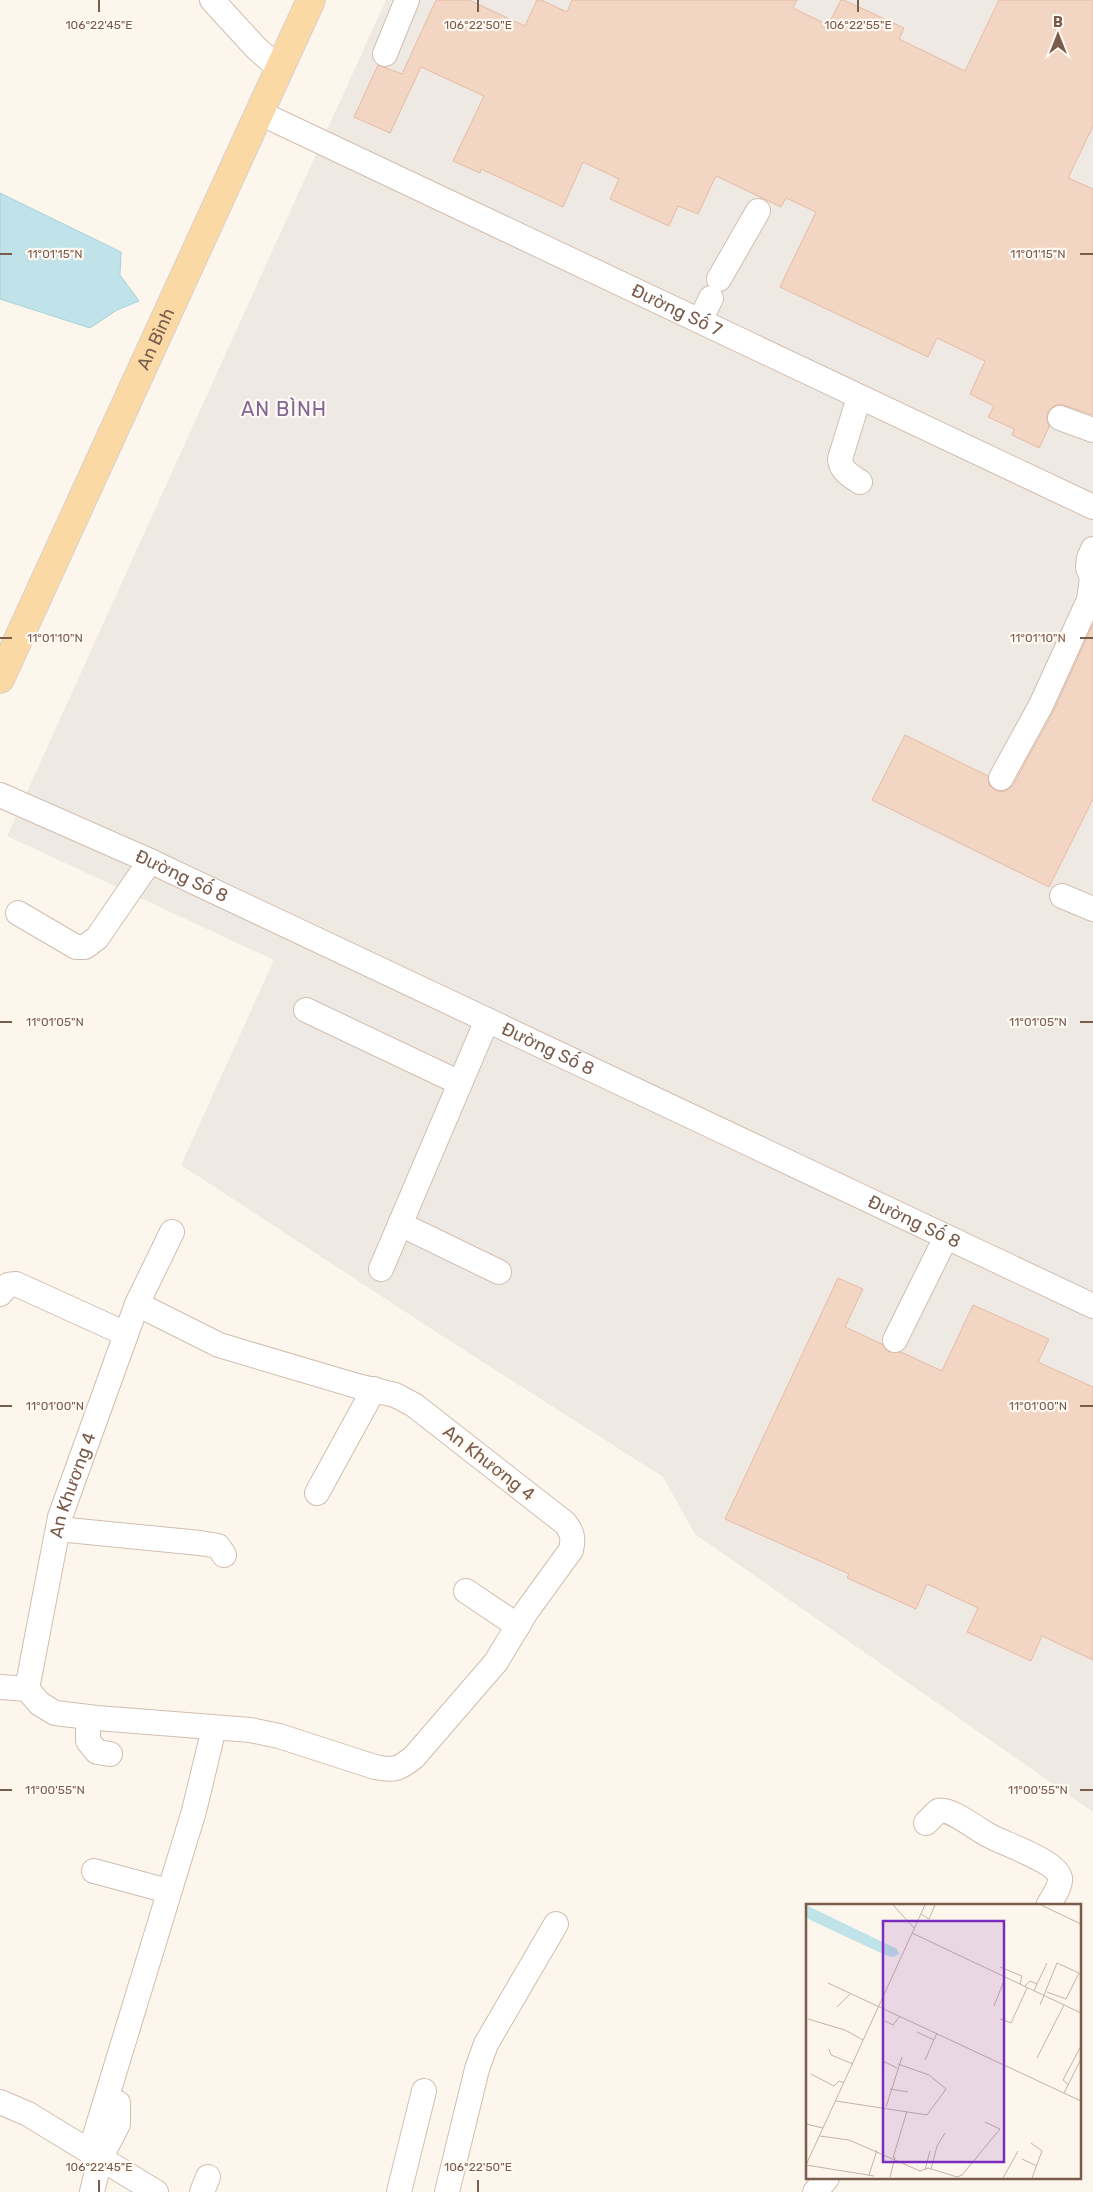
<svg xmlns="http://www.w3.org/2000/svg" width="1093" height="2192" viewBox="0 0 1093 2192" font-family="Rubik,sans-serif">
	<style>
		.industrial { fill: #efe9e4 }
		.water { fill: #bfe3e8; stroke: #a5d3da }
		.building { fill: #f3d5c3; stroke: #e6bba3 }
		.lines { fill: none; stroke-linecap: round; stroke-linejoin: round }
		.minor-casing { stroke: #d1beb0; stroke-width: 26 }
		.major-casing { stroke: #dad1cd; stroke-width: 30 }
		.minor { stroke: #fff; stroke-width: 24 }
		.major { stroke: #fbd9a5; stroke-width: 28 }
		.ticks { fill: none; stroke: #7a5c4d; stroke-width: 2 }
		.labels { text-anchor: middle; stroke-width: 4.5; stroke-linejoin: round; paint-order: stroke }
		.street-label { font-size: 18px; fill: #7a5c4d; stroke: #fffaf3 }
		.quarter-label { font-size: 20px; letter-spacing: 1px; fill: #846695; stroke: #fffaf3 }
		.inset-road { fill: none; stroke: #c5b3a7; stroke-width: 1 }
		.view { fill: #7b2cbf; fill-opacity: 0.15; stroke: #7b2cbf; stroke-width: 2.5 }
		.inset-edge { fill: none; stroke: #7a5c4d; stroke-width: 2.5 }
		.ticks-label { font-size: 12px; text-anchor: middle; fill: #7a5c4d; stroke: #fffaf3; stroke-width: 4.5; stroke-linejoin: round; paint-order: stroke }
	</style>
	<rect width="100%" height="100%" fill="#fdf6ec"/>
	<path class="industrial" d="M386,0H1093V1812L695,1534L663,1477L450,1341L181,1165L274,960L7,836Z"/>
	<path class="water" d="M0,193L121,252L120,275L139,301L117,310L90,328L0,299Z"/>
	<path class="building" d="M436,0H469L525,26L537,0H541L567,12L572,0H797L793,8L828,25L841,0H844L904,28L899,39L965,71L999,0H1093V126L1068,178L1093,189V415L1064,405L1058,404L1052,407L1047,414V421L1049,427L1039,448L1012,435L1014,429L988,417L994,406L970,394L985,361L937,338L928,357L780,287L816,212L786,198L781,207L716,176L698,214L678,206L669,226L610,199L619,179L583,162L563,207L481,169L480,173L453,161L484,96L421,67L390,133L354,117L378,65L402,74Z
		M1093,624V799L1049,887L872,800L905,735L988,776L989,785L995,790L1002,792L1009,789L1013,785L1053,712Z
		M838,1278L863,1289L845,1327L882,1344L889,1352H901L942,1371L973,1305L1049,1339L1038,1362L1093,1387V1660L1042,1636L1031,1661L967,1632L978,1608L927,1584L916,1609L847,1578L849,1574L725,1519Z"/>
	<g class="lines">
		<g class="minor-casing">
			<g id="minor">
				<path d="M212,0L256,48L279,68"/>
				<path d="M385,54L407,0"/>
				<path id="s1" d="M260,113L1093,507"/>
				<path d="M719,279L758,211"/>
				<path d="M700,321L711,298"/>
				<path d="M859,397L840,459C841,471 851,476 860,482"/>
				<path d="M1060,418L1093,430"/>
				<path d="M1001,778L1041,705L1089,600L1092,578L1088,568L1089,558L1093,549"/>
				<path id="s2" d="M0,795L150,861L1093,1306"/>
				<path d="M1062,896L1093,909"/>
				<path d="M18,913L76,947H85L97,938L150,861"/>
				<path d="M306,1010L460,1083"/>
				<path d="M400,1224L499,1272"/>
				<path d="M381,1269L487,1020"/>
				<path d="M0,1294L8,1285L16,1284L126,1334"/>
				<path d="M895,1340L946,1237"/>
				<path d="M317,1493L374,1389"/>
				<path d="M58,1529L200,1543L218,1546L224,1555"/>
				<path d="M466,1591L518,1626"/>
				<path d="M0,1687L27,1689L40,1704L55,1713L97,1718L250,1730L279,1736L375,1767C395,1771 399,1769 414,1757L496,1662L526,1612L571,1550C574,1538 572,1532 565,1523L414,1405L395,1395L357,1386L219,1345L137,1304"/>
				<path id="s3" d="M27,1689L60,1517L137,1304L172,1232"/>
				<path d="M88,1717V1741L97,1752L110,1754"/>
				<path d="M926,1823L938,1811C949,1807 977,1829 988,1835C1004,1844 1057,1861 1060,1878C1061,1887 1052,1898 1048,1906"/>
				<path d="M94,1871L168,1891"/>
				<path d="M0,2102L28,2114L156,2192"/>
				<path d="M90,2152L194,1811L214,1728"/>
				<path d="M92,2192L100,2159L118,2124V2103"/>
				<path d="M202,2192L208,2177"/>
				<path d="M399,2192L424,2091"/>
				<path d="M447,2192L477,2069L486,2044L556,1924"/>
				<path d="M815,2192L827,2178"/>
			</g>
		</g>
		<g class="major-casing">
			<g id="major">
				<path id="s4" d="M0,679L311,0"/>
			</g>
		</g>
		<use href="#minor" class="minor"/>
		<use href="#major" class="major"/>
	</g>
	<path class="ticks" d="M99,0V12M478,0V12M858,0V12M0,254H12M1080,254H1093M0,638H12M1080,638H1093M0,1022H12M1080,1022H1093M0,1406H12M1080,1406H1093M0,1790H12M1080,1790H1093M99,2180V2192M478,2180V2192"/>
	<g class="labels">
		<g class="street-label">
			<text dy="6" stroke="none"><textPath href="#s1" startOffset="461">Đường Số 7</textPath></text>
			<text dy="6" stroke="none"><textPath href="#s4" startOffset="374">An Bình</textPath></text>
			<text dy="6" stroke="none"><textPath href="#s2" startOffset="199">Đường Số 8</textPath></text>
			<text dy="6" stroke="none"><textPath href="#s2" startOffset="604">Đường Số 8</textPath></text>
			<text dy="6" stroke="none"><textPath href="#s2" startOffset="1009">Đường Số 8</textPath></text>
			<text transform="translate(489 1463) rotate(38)" y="6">An Khương 4</text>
			<text dy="6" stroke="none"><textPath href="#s3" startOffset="209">An Khương 4</textPath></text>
		</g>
		<g class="quarter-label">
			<text x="284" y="416">AN BÌNH</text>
		</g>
	</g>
	<g transform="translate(806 1904)">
		<rect width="275" height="275" fill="#fdf6ec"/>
		<path d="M0,1L91,45L93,50L87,53L77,50L0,14Z" fill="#bfe3e8"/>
		<path class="inset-road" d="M87,1L108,24M235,1L275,20M115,10L123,15L129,1M106,29L275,109M194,63L216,72L214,80M22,79L275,197M231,80L241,59M218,83L224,77L231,80L228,87M234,101L251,59L273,69L260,95L241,88M188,102L199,74M31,103L44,90M2,115L39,126L57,136M194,115L205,119L221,84M79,117L87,121L94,112M111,128L128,136M23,145L25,151L47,160M231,154L258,101M119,156L131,129M76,162L79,158L91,164M5,170L28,182L33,177L38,179M263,181L257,176L275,142M84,185L102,188M258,189L275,155M30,197L121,211L140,185L123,171L92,160M80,203L96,153M0,220L17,224M14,232L43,236L114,267L122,264L151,273L156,271L194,225L179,218M225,239L236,247L226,274M87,254L101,207M216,255L231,262M0,261L68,272M0,261L119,1M125,265L131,242L139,229M119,266L124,247M63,271L71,246M84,273L89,253M197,274L212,247"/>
		<path class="view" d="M77,17H198V258H77Z"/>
		<rect width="275" height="275" class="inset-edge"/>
	</g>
	<g class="ticks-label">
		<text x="99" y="29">106°22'45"E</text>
		<text x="478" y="29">106°22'50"E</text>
		<text x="858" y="29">106°22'55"E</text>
		<text x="55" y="258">11°01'15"N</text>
		<text x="1038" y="258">11°01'15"N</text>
		<text x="55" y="642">11°01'10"N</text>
		<text x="1038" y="642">11°01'10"N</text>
		<text x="55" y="1026">11°01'05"N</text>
		<text x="1038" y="1026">11°01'05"N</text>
		<text x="55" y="1410">11°01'00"N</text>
		<text x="1038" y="1410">11°01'00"N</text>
		<text x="55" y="1794">11°00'55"N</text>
		<text x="1038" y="1794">11°00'55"N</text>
		<text x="99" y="2171">106°22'45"E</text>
		<text x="478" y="2171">106°22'50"E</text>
	</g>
	<g transform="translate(1058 35)" stroke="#fffaf3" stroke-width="4" paint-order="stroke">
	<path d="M0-4L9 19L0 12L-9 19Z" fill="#7a5c4d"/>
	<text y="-8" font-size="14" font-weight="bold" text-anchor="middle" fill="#7a5c4d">B</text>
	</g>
</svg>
